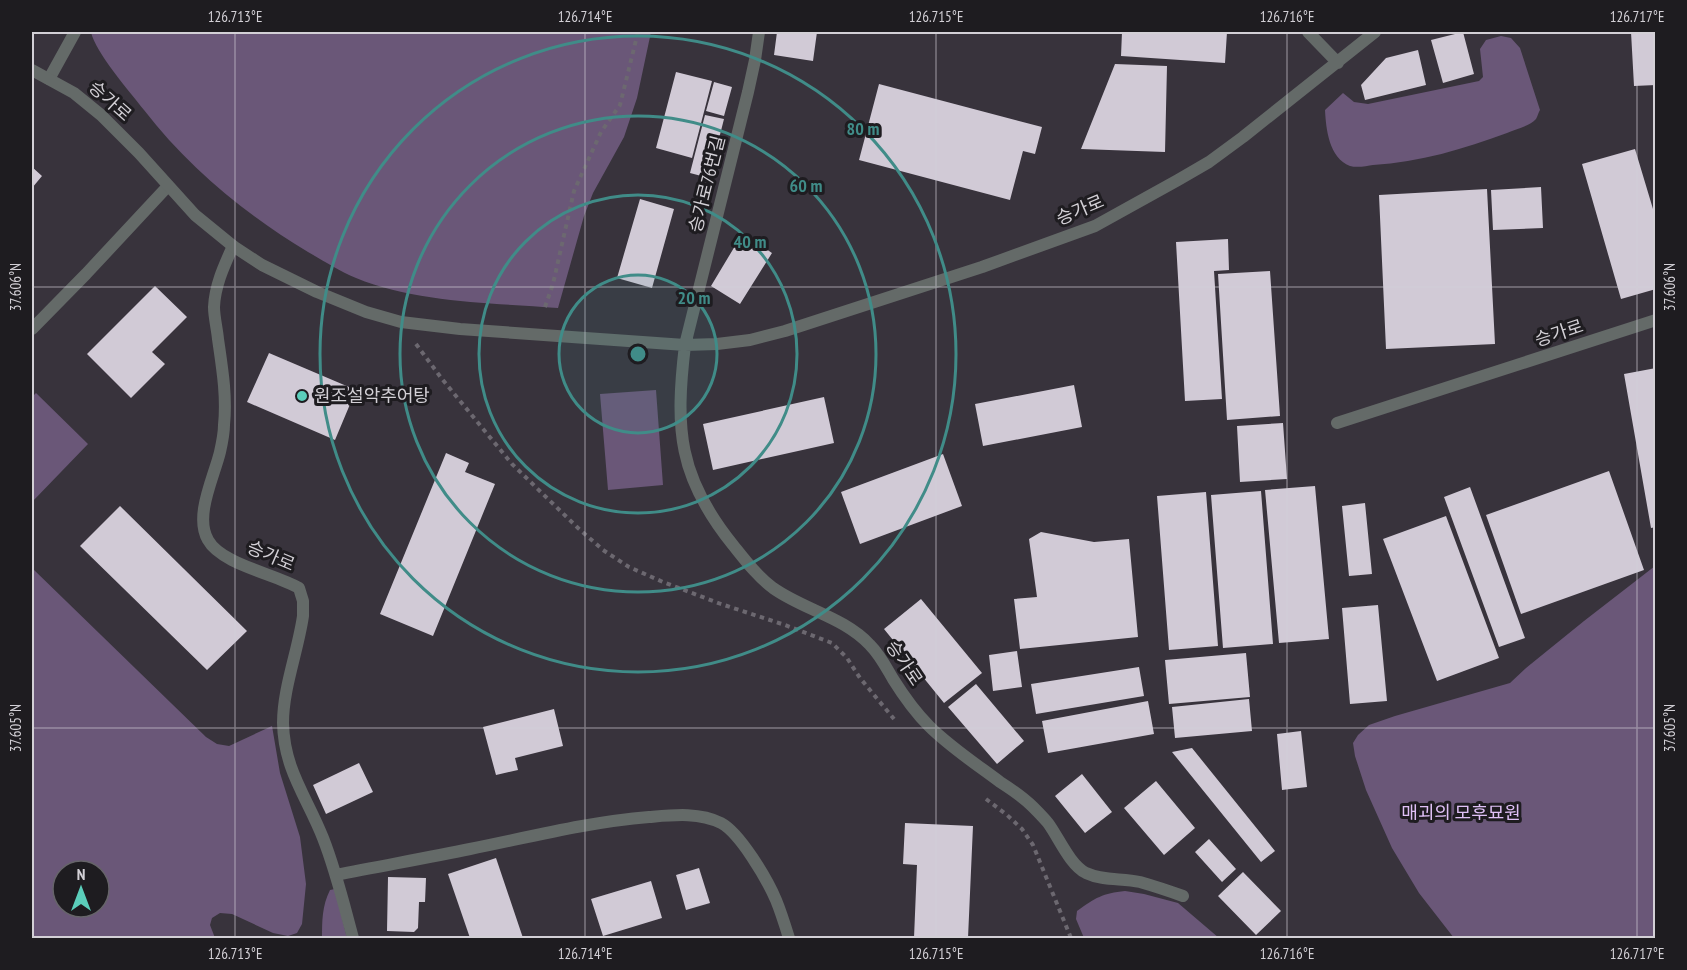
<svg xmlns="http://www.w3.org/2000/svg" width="1687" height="970" viewBox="0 0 1687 970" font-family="'PT Sans Narrow','Noto Sans KR',sans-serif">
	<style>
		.green { fill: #6a5778; fill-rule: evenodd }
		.building { fill: #d1cad6 }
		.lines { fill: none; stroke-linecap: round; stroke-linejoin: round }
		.path { stroke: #6c6870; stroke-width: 4; stroke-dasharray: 4.5 4.5; stroke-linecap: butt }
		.service { stroke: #646a68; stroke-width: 12 }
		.minor { stroke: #646a68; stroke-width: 12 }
		.ticks { fill: none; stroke: #d3d0d6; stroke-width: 1.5; stroke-opacity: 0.45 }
		.ring { fill: none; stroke: #408c88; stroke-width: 3 }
		.poi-dot { fill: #5bcebb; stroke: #1e1c20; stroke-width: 2 }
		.labels { text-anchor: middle; stroke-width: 6; stroke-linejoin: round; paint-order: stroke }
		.street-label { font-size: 18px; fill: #d3d0d6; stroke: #1e1c20 }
		.poi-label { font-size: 18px; fill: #d3d0d6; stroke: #1e1c20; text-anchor: start }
		.park-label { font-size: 18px; fill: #dfc0f6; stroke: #1e1c20 }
		.centre { fill: #408c88; stroke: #1e1c20; stroke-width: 3 }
		.ring-label { font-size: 18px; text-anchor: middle; font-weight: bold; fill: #408c88; stroke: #1e1c20; stroke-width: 6; stroke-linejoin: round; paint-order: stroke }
		.neatline { fill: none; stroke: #d3d0d6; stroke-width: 2 }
		.ticks-label { font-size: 15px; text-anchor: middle; fill: #d3d0d6 }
	</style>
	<rect width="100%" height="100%" fill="#38333c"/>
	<path class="green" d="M91,32H651L637,98L624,137L593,193L584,216L558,308C493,303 417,303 356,278C339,271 324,261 308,252C246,215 188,167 144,110C130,92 95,52 91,32Z
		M1501,36L1511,38L1520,48L1540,110C1539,111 1537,118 1536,119C1530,126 1516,129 1507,133C1464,149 1420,162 1373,165C1367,166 1357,168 1350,166C1329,158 1326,129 1325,110L1343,93L1354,102L1368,104L1479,81L1483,77L1480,49L1486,40Z
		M656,390L663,485L608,490L600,394Z
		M36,393L88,444L32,502V397Z
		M1655,566V938H1454L1419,893L1392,848L1366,790L1355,756L1353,743L1358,735L1369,725L1395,716L1510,683L1526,668L1584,621Z
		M32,568L206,737L217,744L229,746L272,726L280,773L300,837L306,884L302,924L297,933L288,936L273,933L232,914L220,913L212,918L210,925L215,938H32ZM63,871H99V907H63Z
		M335,889L347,938H322C322,921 322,906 330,890Z
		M1125,891L1144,894L1178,903L1219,938H1084L1076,919L1077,911C1095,898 1103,893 1125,891Z"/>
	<path class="building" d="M777,32H817L813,61L774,55Z
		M1122,32H1227L1225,63L1121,56Z
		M1463,32L1474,74L1443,83L1431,40Z
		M1631,32H1656V85L1634,86Z
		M1418,50L1426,85L1365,100L1361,85L1386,58Z
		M1115,64L1167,66L1165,152L1081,149Z
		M676,72L712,81L692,158L656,148Z
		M714,82L732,87L724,116L706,111Z
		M879,84L1042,127L1035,154L1023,151L1010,200L859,160Z
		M705,115L724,119L709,178L690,173Z
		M1635,149L1656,219V289L1621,299L1582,164Z
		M32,167L42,176L32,188Z
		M1541,187L1543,228L1493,230L1491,190Z
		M1487,189L1495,344L1386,349L1379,195Z
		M640,199L674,209L652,288L617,278Z
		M1228,239L1229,270L1214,271L1222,399L1185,401L1176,242Z
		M738,241L752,249L757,243L772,253L740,304L711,286Z
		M1270,271L1280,416L1227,420L1218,274Z
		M155,286L187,317L152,352L165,364L131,398L87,354Z
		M269,353L356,390L335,440L247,402Z
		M1656,368V527L1651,528L1624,374Z
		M1074,385L1082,427L983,446L975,404Z
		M824,397L834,443L713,470L703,424Z
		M1283,423L1287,479L1240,482L1237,426Z
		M446,453L469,463L465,472L495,484L433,636L380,614Z
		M943,454L962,506L860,544L841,492Z
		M1609,471L1644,570L1521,614L1486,515Z
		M1315,486L1329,639L1279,643L1265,490Z
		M1470,487L1525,638L1499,647L1444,497Z
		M1261,491L1273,644L1223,648L1211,495Z
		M1206,492L1218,646L1169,650L1157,496Z
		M1365,503L1372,574L1349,576L1342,506Z
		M120,506L247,631L207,670L80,546Z
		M1446,516L1499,658L1437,681L1383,539Z
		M1041,532L1094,542L1129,539L1138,637L1020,649L1014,599L1037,597L1029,539Z
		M921,599L982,673L944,703L884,629Z
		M1378,605L1387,701L1350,704L1342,608Z
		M1017,651L1022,687L993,691L989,655Z
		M1246,653L1250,697L1169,704L1165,660Z
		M1139,667L1144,696L1036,714L1031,684Z
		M976,684L1024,741L997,764L948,707Z
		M1249,699L1252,731L1175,738L1172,707Z
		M1148,701L1154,734L1048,753L1042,721Z
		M554,709L563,746L515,758L518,770L496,775L483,727Z
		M1301,731L1307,787L1282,790L1277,734Z
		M1192,748L1275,851L1261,862L1172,752Z
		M359,763L373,792L326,814L313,785Z
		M1082,774L1112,812L1085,833L1055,796Z
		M1156,781L1195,828L1164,855L1124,808Z
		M905,823L973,826L968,938H914L917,865L903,864Z
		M1209,839L1236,869L1222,882L1195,852Z
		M496,858L523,938H470L448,874Z
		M699,868L710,903L686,910L676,875Z
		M1243,872L1281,911L1256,935L1218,896Z
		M388,877L426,878L425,902H419L418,928L414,932L387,931Z
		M651,881L662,918L603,936L591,899Z"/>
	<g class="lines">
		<path class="path" d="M545,307L553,284L574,191L601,132L620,105L638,32
			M416,344L442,379L512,464L578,528L603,550L629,567L663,582L721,604L785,625L832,643L847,658L860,678L894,719
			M986,799L1007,815L1022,829L1033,845L1071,938"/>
		<path class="service" d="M49,79L75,32
			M233,246C224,266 215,285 214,307C214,317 217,328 218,339C222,367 227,396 224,425C224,434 222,443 220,452C214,477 194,516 208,540C221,564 275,574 299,588L303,601V616C298,651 283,688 283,723C284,770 307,797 323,838C336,871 344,905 353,938
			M32,329L86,274L168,186
			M336,875C381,866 426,858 470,849C530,837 588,822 649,817C673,815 699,812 721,823C740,833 767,879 776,900C781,912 785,925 789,938"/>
		<path class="minor" d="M759,32L755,60L748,92L685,345C675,429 678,477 733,545C745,560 757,576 773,588C804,610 844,617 870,645C880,655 886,667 893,679C903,695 915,712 929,726C950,747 976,764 1000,782C1011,789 1023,797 1033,807C1038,812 1043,817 1048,823C1059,838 1070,865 1086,873C1103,881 1122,878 1140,882C1154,886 1169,891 1183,896
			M1308,32L1338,63
			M32,70L74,93L101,115L139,153L195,215L233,246L262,265L317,292L366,312L401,322L460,329L685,345L717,344L750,340L785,331L982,267L1095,226L1178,180L1209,162L1243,137L1375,32
			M1337,423L1656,320"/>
	</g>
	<path class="ticks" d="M235,32V938M585,32V938M936,32V938M1287,32V938M1637,32V938M32,287H1656M32,728H1656"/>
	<circle cx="638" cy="354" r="79" fill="#408c88" fill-opacity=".12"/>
	<g class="ring">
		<circle cx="638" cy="354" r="79"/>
		<circle cx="638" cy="354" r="159"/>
		<circle cx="638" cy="354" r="238"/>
		<circle cx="638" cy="354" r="318"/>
	</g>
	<circle class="poi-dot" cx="302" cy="396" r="6"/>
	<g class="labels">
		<g class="street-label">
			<text transform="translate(110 101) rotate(42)" y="6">승가로</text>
			<text transform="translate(707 184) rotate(-76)" y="6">승가로76번길</text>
			<text transform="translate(1080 210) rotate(-23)" y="6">승가로</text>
			<text transform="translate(1559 333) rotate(-18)" y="6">승가로</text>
			<text transform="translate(271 556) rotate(23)" y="6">승가로</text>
			<text transform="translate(904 663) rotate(56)" y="6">승가로</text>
		</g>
		<g class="poi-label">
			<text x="314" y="402">원조설악추어탕</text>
		</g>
		<g class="park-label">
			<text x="1461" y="819">매괴의 모후묘원</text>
		</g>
	</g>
	<circle cx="638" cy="354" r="9" class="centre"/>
	<g class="ring-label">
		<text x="863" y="135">80 m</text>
		<text x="806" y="192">60 m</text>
		<text x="750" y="248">40 m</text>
		<text x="694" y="304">20 m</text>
	</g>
	<rect width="1687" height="970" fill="none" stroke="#1e1c20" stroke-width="66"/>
	<g transform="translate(81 889)"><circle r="28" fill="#1e1c20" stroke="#666469" stroke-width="1.5"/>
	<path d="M0-4.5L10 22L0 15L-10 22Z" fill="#5bcebb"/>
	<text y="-9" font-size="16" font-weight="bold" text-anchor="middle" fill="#d3d0d6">N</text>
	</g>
	<rect x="33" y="33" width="1621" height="904" class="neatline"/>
	<g class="ticks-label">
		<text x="235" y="22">126.713°E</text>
		<text x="585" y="22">126.714°E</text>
		<text x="936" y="22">126.715°E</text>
		<text x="1287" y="22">126.716°E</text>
		<text x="1637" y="22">126.717°E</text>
		<text transform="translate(16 287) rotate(-90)" y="5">37.606°N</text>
		<text transform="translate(1670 287) rotate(-90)" y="5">37.606°N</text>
		<text transform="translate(16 728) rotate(-90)" y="5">37.605°N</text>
		<text transform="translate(1670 728) rotate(-90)" y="5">37.605°N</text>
		<text x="235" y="959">126.713°E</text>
		<text x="585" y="959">126.714°E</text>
		<text x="936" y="959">126.715°E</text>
		<text x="1287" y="959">126.716°E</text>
		<text x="1637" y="959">126.717°E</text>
	</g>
</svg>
